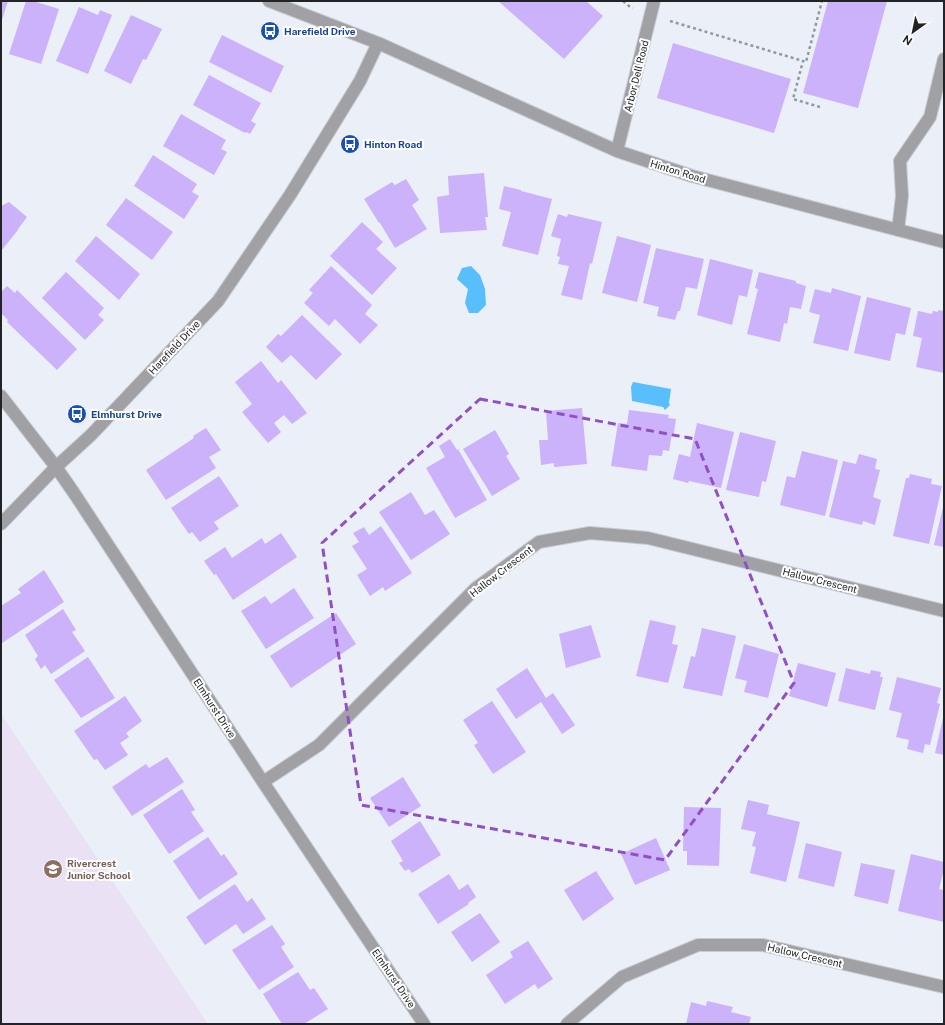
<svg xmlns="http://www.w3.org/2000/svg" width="945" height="1025" viewBox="0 0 945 1025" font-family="'Public Sans',sans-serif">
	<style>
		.education { fill: #eae1f5 }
		.water { fill: #59befc }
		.building { fill: #cbb2fb }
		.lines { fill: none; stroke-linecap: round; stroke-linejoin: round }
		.lane-casing { stroke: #c7cad2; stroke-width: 14 }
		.street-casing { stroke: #c7cad2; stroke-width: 14 }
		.path { stroke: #94989e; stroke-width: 2.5; stroke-dasharray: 3 3; stroke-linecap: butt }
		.lane { stroke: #a1a0a4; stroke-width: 12 }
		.street { stroke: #a1a0a4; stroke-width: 12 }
		.marked { fill: none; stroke: #914fc4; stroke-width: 3; stroke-dasharray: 8 5; stroke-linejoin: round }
		.labels { text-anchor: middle; stroke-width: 4; stroke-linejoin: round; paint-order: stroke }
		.transit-label { font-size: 10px; font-weight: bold; fill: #164399; stroke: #fff; text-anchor: start }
		.street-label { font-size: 10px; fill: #212326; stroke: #fff }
		.education-label { font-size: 10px; font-weight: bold; fill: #785e54; stroke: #fff; text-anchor: start }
	</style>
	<rect width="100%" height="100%" fill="#ebeff8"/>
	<path class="education" d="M1,714L208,1024H1Z"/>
	<path class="water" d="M471,266L480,275L485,289L486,305L478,313H469L465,303L468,289L457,279L462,268Z
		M633,382L671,389L669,403L670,405L665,410L663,407L632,401L631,387Z"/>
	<path class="building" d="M1,1H8L1,23Z
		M26,1H33L59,9L41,64L9,54Z
		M498,1H586L603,16L564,59Z
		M828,1H887L858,108L803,93Z
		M79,7L98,15L100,10L112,15L88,74L56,61Z
		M131,15L162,29L146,60L143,59L131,84L104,71Z
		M222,35L284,66L271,93L209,62Z
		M673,43L791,79L774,133L657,98Z
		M209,75L261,103L251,121L256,124L250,134L246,132L245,133L193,105Z
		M181,114L226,140L221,149L227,152L214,175L163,146Z
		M153,155L197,184L192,192L199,196L184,219L134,186Z
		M484,173L488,217H485L487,230L440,233L437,197L449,195L448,176Z
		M406,179L419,200L412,205L427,229L395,248L380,223H379L364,199L392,182L395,185Z
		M504,186L521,190V191L552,199L538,255L502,246L511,212L499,209Z
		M126,198L173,232L152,260L106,225Z
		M9,202L27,217L18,229V230L1,251V206Z
		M558,214L567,217L568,214L602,222L592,264L590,263L582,300L561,295L569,266L558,264L560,257L557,256L561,239L551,236Z
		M362,222L383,242L376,249L397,268L372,295L330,256Z
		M96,236L140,274L119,300L75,261Z
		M617,236L651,245L637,302L602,293Z
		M656,248L704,259L697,289L686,287L680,311H678L675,320L657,316L659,307L643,303Z
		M710,259L753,270L747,297L739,295L732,325L697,315Z
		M331,266L372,305L365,314L378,325L360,344L335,319L329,326L304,303L313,293L309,290Z
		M66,272L104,308L98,315L104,320L85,340L42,298Z
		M759,272L796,281V283L806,286L801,309L790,307L787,324L784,323L780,342L747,334L758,289L755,288Z
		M7,286L15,293L17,290L77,349L57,370L7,322L8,320L1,313V292Z
		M832,288L861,296L848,351L813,343L820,315L809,312L815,289L831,293Z
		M867,297L911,308L905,335L896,333L890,361L854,353Z
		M938,310L944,311V373L916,367L922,338L913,336L918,311L932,314L933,311L938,312Z
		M302,315L342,354L316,380L291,355L282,363L266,347L278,334L281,336Z
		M261,361L278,383L281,380L307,413L292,424L284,415L274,423L281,432L268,443L242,412L252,404L235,382Z
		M582,408L587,464L554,467V463L541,465L539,440H548L546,411Z
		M629,410L669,415L668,418L676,419L674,433H672L669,451L663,450L662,456L649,455L647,471L611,466L618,423L627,424Z
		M697,423L734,432L721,488L689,481L688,483L673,479L679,454L690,457Z
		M206,428L221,450L209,457L216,468L166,500L146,470L194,438L193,436Z
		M495,430L509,454L506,456L520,479L492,496L463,449Z
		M740,432L776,441L766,482L762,481L759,497L726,490Z
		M450,439L457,450L458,449L487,500L455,518L426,468L445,457L439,446Z
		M802,451L838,460L825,516L780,505L787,476L795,478Z
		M859,454L877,459L875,469L880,470L873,497L881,500L875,525L863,521L862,525L829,517L843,461L856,464Z
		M910,474L932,479L931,484L942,486L929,544L893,536L906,478H909Z
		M219,476L239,506L214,522L219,529L200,542L192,532L189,534L171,508Z
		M411,492L425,515L434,510L450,534L411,560L379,512Z
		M943,507H944V547L934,545Z
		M381,526L412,573L385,591L383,587L370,596L357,575L367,569L352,546L359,542L353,533L364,527L369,535Z
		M281,533L297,557L233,600L216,574L214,575L204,561L225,547L232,558L262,538L265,544Z
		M44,570L64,602L2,643L1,641V606L21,593L18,589Z
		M294,588L314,618L266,649L241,611L265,596L271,604Z
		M63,609L76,630L72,632L85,651L51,674L45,665L41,669L35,659L38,656L25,635Z
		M336,613L356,644L291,688L270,656Z
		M650,620L676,626L672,644L678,645L668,683L636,676Z
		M591,625L601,657L566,668L559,634Z
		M702,628L736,636L722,696L683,688L691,656L695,657Z
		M744,644L779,654L768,698L744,692L747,681L735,678Z
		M88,657L115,698L81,718L54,680Z
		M798,663L836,673L827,707L789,696Z
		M527,668L546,698L553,693L575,725L562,734L541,702L516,719L496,689Z
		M846,668L870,674L871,670L881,672L880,677H883L875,710L838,701Z
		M897,677L941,688L937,703L940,704L930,745L925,744L923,753L907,749L909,740L896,737L902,713L889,710Z
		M125,696L142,721L126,733L129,737L120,743L128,755L105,770L97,759L94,760L74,731Z
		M492,701L526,752L493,774L474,745L478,743L463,720Z
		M943,718L944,719V755L935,753Z
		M167,757L184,782L132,816L112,787L146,764L149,768Z
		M403,777L421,806L389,827L370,798Z
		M182,789L195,810L191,812L204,831L169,854L143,815Z
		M748,800L769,805L767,814L800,822L786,882L750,873L756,847L752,846L756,832L741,829Z
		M684,807L721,808L719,866L687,865V851H683Z
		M420,821L441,855L412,873L409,869L405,871L399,863L403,861L391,841Z
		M208,837L221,856L224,854L238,874L199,900L173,861Z
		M656,838L670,870L635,885L621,854Z
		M806,843L842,852L834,887L798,878Z
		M911,854L944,862V869L939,889L944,890V922L898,911Z
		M861,863L895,870L888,904L854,896Z
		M596,871L614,899L583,921L564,890Z
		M449,874L459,890L468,884L476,897L468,903L469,904L438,924L418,894Z
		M235,884L247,902L252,898L266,919L243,934L236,924L205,945L186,917Z
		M480,913L500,942L472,962L451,932Z
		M272,925L285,944L281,947L294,967L259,990L232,950Z
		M528,941L553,979L538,989L535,984L505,1004L486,975L513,957L510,952Z
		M298,972L310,990L314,988L328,1009L304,1024H282L263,994Z
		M707,1001L733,1007L731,1012L751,1017L749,1024H686L691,1002L706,1006Z"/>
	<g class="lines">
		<g class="lane-casing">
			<path id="lane" d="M898,230L902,196L900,161L930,117L944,59"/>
		</g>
		<g class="street-casing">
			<path id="street" d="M269,1L378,43L617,151L692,176L944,242
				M617,151L654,1
				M1,396L56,467L76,496L263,782L424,1024
				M1,524L56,467L91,435L218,301L290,195L360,81L378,43
				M263,782L319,745L476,588L539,542L590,533L648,538L944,611
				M567,1024L622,977L698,945H763L944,987"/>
		</g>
		<path class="path" d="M623,1L629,6L633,8
			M670,21L803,61
			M820,107L793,99L803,61L806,62L822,1"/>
		<use href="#lane" class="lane"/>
		<use href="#street" class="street"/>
	</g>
	<path class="marked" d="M480,399L695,439L794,683L665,860L361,805L322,543Z"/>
	<defs>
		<g id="bus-disc" transform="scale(1)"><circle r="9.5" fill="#1a4fb4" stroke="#fff"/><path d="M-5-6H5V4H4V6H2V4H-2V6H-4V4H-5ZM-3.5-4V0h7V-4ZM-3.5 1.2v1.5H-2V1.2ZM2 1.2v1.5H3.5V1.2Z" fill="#fff"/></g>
		<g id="school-disc" transform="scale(1)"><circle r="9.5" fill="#8d6e63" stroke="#fff"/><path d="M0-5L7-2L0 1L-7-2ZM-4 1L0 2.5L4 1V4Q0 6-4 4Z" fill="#fff"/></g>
	</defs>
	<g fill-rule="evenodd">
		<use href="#bus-disc" x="270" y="31"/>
		<use href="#bus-disc" x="350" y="144"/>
		<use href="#bus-disc" x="77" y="414"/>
		<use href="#school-disc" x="53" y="869"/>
	</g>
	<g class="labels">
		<g class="transit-label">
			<text x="284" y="35">Harefield Drive</text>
			<text x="364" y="148">Hinton Road</text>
			<text x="91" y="418">Elmhurst Drive</text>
		</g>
		<g class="street-label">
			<text transform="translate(636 76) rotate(-76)" y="4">Arbor Dell Road</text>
			<text transform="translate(678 171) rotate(17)" y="4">Hinton Road</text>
			<text transform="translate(174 347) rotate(-47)" y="4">Harefield Drive</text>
			<text transform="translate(501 571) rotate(-38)" y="4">Hallow Crescent</text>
			<text transform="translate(820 580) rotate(14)" y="4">Hallow Crescent</text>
			<text transform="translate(215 708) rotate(57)" y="4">Elmhurst Drive</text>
			<text transform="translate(805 955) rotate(13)" y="4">Hallow Crescent</text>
			<text transform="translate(394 978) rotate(56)" y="4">Elmhurst Drive</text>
		</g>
		<g class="education-label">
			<text x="67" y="867">Rivercrest<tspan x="67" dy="12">Junior School</tspan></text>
		</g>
	</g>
	<rect width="945" height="1025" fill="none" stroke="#212326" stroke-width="4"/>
	<g transform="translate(913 32) rotate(213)" stroke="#ffffff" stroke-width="3" paint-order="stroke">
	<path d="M0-3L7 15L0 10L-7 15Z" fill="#212326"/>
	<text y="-6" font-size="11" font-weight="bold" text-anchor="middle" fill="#212326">N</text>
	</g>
</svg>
